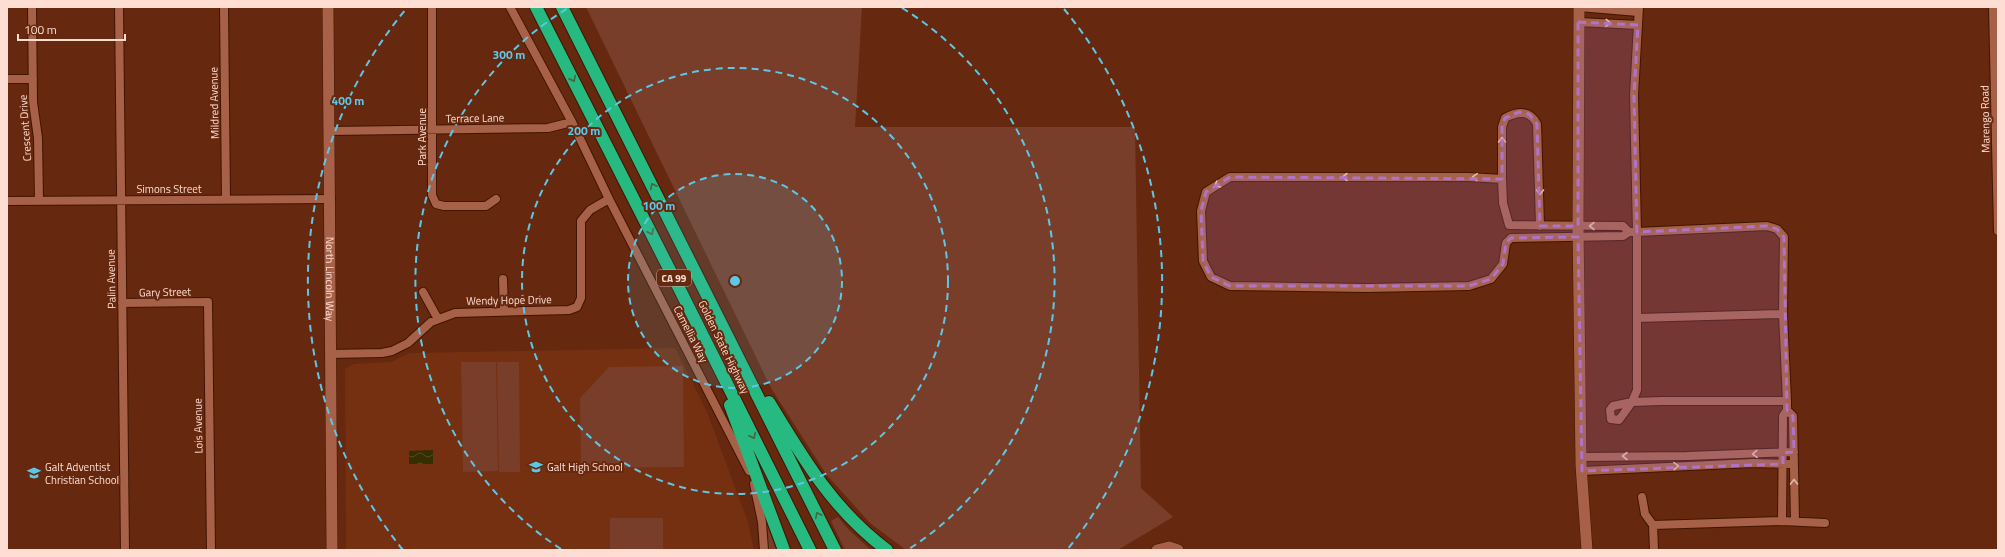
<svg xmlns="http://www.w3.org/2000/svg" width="2005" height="557" viewBox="0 0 2005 557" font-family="'Titillium Web',sans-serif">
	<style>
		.built { fill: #752f11 }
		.green { fill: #783e29 }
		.water { fill: url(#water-waves) }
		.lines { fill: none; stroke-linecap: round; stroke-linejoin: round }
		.street-casing { stroke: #421402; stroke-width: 10 }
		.secondary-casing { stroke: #421402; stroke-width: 12 }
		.highway-casing { stroke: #421402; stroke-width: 14 }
		.street { stroke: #a66148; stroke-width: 8 }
		.secondary { stroke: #a66148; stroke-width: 11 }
		.highway { stroke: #26b980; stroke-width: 12 }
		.oneway { stroke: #e4b8a9 }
		.oneway2 { stroke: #4c623c }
		.marked { fill: #af73c7; fill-opacity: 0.2; stroke: #af73c7; stroke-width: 3; stroke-dasharray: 8 5; stroke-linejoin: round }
		.ring { fill: none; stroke: #5dc7e8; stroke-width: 2; stroke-dasharray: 7 5 }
		.labels { text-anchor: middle; stroke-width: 4; stroke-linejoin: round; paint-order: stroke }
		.shield { fill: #66280e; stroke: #d0a798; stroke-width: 1 }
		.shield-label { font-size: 10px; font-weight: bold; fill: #feded3 }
		.street-label { font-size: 11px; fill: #feded3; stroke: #66280e }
		.poi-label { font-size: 11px; fill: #feded3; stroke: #66280e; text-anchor: start }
		.centre { fill: #5dc7e8; stroke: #66280e; stroke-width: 2 }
		.ring-label { font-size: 12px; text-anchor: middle; font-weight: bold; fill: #5dc7e8; stroke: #66280e; stroke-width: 4; stroke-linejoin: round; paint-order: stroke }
	</style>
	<defs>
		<pattern id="water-waves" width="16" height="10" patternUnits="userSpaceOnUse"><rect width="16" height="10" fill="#352e00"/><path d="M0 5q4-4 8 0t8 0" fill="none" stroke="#534c24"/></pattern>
	</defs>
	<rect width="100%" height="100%" fill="#66280e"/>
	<path class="built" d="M675,348L707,412L748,522L754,550H346L345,369L354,364L391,362L410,353Z"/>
	<path class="green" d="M586,7H862L855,127H1135L1141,488L1173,517L1118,550H906L870,523L826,474L771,388Z
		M461,362H496L498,471L463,472Z
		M497,362H519L520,472H499Z
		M683,366L684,467L581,468L580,398L609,367Z
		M762,509L776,550H768Z
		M838,517L848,529L871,550H845L831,521Z
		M610,518H663V550H610Z"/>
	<path class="water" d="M433,450V464H409V451Z"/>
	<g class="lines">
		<g class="street-casing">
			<path id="street" d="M32,7L33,102L38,138L39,200
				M119,7L125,550
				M224,7L226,199
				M432,7V195L436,204L444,206H486L496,199
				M510,7L572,122L609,199L749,471
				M1579,7L1638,12
				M1993,7L1998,231
				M1578,22L1638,25
				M7,79H33
				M330,131L548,128L572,122
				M1502,179V127L1505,118C1518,111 1530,110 1537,124L1540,226
				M7,201L331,199
				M1629,232L1623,226L1509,225L1503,203L1502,179L1469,177H1230L1206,192L1201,211L1203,261L1211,277L1230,286L1366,288L1469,286L1491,279L1503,264L1506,243L1511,238L1623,236L1629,232H1637L1767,226L1777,229L1784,237L1783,314L1787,401H1662L1632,402L1637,390V232L1634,95L1639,7
				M503,279L504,311
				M423,292L438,319
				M122,303L208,302L211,550
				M1637,318L1783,314
				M330,354L382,353L392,351L408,343L431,322L455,313L569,310L577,307L581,298V221L590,210L609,199
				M1632,402L1619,420L1611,419L1610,410L1613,406Z
				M1787,410L1793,416L1795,521
				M1581,457L1687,456L1794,452
				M1582,471L1753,463L1794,464
				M754,484L762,522L764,550
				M1642,497L1645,514L1653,525
				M1782,521L1783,416L1787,410V401
				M1654,550L1653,525L1782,521L1825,523"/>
		</g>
		<g class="secondary-casing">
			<g id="secondary">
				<path id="s1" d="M328,7C331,188 329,369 332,550"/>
				<path d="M1579,7L1578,226L1581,465L1587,550"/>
				<path d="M1157,550L1169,547L1178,550"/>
			</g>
		</g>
		<g class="highway-casing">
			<path id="highway" d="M536,7L681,292L810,550
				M562,7L835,550
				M769,402C803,458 833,510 887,550
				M730,405L784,550"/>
		</g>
		<use href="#street" class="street"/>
		<use href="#secondary" class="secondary"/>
		<use href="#highway" class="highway"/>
	</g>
	<defs><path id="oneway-chevron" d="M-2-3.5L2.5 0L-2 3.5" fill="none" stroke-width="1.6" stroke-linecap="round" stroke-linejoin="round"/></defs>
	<g class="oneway">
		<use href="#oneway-chevron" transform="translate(1608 23) rotate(3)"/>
		<use href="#oneway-chevron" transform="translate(1502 140) rotate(-90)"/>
		<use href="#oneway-chevron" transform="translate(1345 177) rotate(180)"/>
		<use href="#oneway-chevron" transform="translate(1475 177) rotate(-176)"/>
		<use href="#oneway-chevron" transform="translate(1217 185) rotate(148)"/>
		<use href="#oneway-chevron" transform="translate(1540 192) rotate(89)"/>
		<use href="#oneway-chevron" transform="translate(1592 226) rotate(180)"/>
		<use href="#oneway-chevron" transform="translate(1755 454) rotate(178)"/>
		<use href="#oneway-chevron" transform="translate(1625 456) rotate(180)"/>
		<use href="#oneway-chevron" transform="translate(1676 466) rotate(-2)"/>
		<use href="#oneway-chevron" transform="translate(1794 482) rotate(-91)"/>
	</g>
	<g class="oneway2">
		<use href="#oneway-chevron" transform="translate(573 79) rotate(63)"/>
		<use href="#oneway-chevron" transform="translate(653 186) rotate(-117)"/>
		<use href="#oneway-chevron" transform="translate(651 232) rotate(63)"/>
		<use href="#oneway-chevron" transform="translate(753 436) rotate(64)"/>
		<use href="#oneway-chevron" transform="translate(818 515) rotate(-117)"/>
	</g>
	<path class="marked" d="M1578,22L1638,25L1634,95L1637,232L1767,226L1777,229L1784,237L1787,410L1793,416L1794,452L1783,453V464L1582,471L1578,237L1511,238L1506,243L1503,264L1491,279L1469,286H1230L1211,277L1203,261L1201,211L1206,192L1230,177L1502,179V127L1505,118L1519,112L1529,114L1537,124L1540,226H1578Z"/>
	<circle cx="735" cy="281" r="107" fill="#5dc7e8" fill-opacity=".12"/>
	<g class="ring">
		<circle cx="735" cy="281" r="107"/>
		<circle cx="735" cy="281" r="213"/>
		<path d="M561 549A320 320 0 0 1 568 8M902 8A320 320 0 0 1 909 549"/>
		<path d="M403 550A427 427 0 0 1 406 9M1064 9A427 427 0 0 1 1067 550"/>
	</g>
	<defs>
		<g id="school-bare" transform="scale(1.08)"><path d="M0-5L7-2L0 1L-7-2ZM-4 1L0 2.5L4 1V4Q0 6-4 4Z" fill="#5dc7e8" stroke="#66280e" stroke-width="2.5" paint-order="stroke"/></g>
	</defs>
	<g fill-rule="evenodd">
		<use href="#school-bare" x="536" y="467"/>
		<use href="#school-bare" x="34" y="473"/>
	</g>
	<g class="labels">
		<rect class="shield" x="657" y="270" width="34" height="16" rx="3"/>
		<g class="shield-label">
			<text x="674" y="282">CA 99</text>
		</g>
		<g class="street-label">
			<text transform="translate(214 103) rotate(-91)" y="4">Mildred Avenue</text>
			<text transform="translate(475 118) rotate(-1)" y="4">Terrace Lane</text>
			<text transform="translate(1985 119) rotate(-91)" y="4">Marengo Road</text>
			<text transform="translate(25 128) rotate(-94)" y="4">Crescent Drive</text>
			<text transform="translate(422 137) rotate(-90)" y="4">Park Avenue</text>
			<text x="169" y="193">Simons Street</text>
			<text transform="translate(111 279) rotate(-91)" y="4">Palin Avenue</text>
			<text dy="4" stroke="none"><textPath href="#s1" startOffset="272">North Lincoln Way</textPath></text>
			<text transform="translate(165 292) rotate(-1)" y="4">Gary Street</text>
			<text transform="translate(509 300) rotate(-1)" y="4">Wendy Hope Drive</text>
			<text transform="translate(691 334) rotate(63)" y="4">Camellia Way</text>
			<text transform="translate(724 347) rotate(64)" y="4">Golden State Highway</text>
			<text transform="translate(198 426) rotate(-91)" y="4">Lois Avenue</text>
		</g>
		<g class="poi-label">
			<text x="45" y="471">Galt Adventist<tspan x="45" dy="13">Christian School</tspan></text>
			<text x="547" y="471">Galt High School</text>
		</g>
	</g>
	<circle cx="735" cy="281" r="6" class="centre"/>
	<g class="ring-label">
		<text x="509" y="59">300 m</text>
		<text x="348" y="105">400 m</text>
		<text x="584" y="135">200 m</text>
		<text x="659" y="210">100 m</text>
	</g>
	<rect width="2005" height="557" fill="none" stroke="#feded3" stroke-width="16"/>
	<path d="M18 34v6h107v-6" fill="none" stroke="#feded3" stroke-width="2"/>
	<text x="24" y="34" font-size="12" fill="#feded3" stroke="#66280e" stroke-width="3" paint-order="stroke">100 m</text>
</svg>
